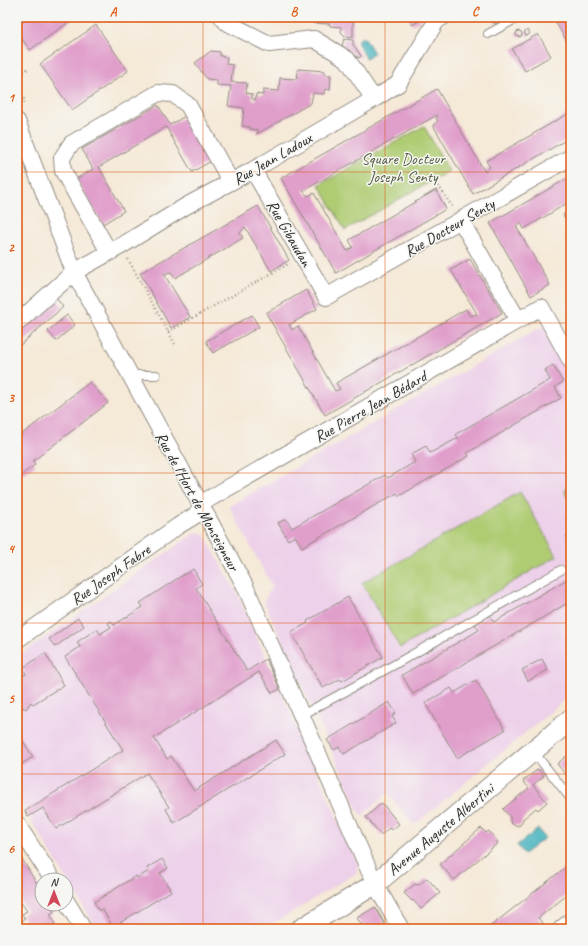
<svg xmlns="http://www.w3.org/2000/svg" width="588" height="946" viewBox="0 0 588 946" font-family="Caveat,sans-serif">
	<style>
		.built { fill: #edd0e9 }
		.green { fill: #afcc73; stroke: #6d7c4f }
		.water { fill: #42b1bc; stroke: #366e74 }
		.building { fill: #e09ecb }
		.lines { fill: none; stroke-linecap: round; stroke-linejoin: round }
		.service-casing { stroke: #908a81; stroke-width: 10 }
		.minor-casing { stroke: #908a81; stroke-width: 18 }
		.tertiary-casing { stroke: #908a81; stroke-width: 22 }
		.path { stroke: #908a81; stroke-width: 2.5; stroke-dasharray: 1 3; stroke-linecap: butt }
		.service { stroke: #fff; stroke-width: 8 }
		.minor { stroke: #fff; stroke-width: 16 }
		.tertiary { stroke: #fff; stroke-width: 20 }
		.grid { fill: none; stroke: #df570e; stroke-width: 1; stroke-opacity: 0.55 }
		.labels { text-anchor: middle; stroke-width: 3; stroke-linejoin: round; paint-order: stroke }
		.street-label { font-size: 16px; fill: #2b2b2b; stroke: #f6f6f2 }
		.park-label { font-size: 16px; fill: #535b41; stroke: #f6f6f2 }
		.neatline { fill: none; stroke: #df570e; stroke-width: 1.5 }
		.grid-label { font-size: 13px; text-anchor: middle; font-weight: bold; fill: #df570e }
	</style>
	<rect width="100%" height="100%" fill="#f6f6f2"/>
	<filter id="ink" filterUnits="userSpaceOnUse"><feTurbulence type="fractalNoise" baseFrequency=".025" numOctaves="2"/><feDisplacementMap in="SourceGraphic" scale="8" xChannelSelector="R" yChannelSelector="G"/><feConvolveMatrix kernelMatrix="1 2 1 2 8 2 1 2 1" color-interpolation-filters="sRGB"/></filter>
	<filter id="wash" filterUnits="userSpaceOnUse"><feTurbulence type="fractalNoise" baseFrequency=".012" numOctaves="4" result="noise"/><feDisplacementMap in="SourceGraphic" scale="16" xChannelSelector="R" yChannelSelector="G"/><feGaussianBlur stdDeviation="0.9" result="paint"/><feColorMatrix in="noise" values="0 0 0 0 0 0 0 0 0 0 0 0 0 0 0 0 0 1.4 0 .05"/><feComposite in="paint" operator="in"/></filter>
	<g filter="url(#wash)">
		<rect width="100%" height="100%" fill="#f5e9d7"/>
		<path class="built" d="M543,326L571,374V694L547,715L414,825L388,793L361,816L264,601L272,586L229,506Z
			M196,532L204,534L237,593L358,865L356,873L264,929H97L17,797V657Z"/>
		<path class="green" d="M424,126L449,171L345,230L319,185Z
			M571,486V504L565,493L566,489Z
			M520,492L557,556L400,648L362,583Z"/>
		<path class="water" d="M360,38H365L374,53L366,58L357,42Z
			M538,829L545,838L524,854L517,845Z"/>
		<g id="blocks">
			<path class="building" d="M17,17H76L30,50L17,32Z
				M294,17H353V37L345,36L341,32V27L330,26V24L312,23V19H294Z
				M408,17H419L421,20L412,25Z
				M491,17H506L495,24Z
				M566,17H571V48L556,23Z
				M96,25L128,71L72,110L40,64Z
				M524.5 33a2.5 2.5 0 1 1 5 0a2.5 2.5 0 1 1-5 0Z
				M516 34a3 3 0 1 1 6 0a3 3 0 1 1-6 0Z
				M538,34L551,56L525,71L512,49Z
				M344,39L353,40V45L355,47L361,56L359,58L342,46Z
				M211,51L220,52V56L227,57L226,64L233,65L231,82L247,83L246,93L252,94V99L255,100L256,94L263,95V90L279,91L280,78L297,79L298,69L325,71V75H331L330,90L325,89L324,94L313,93L311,103L257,134L258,130L250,129V127L242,126L244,108L228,106L231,86L217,85V80L207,79L195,63Z
				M437,89L485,172L490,167L486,161L571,112V137L473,194L433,125L438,121L436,118L438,117L437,115L317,183L303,191L308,196L314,193L347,251L353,247L349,240L436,190L446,209L336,273L281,178Z
				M158,105L170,125L187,115L213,160L192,172L166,127L99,167L124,211L103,224L76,179L93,169L82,149Z
				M568,178L571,185V228L563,215L569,211L567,208L568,206L566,204L524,229L521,223L516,226L550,285L531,296L490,223Z
				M258,206L289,260L271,271L245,227L240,233L243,238L175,278L171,272L164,274L190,317L171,328L140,273Z
				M470,259L502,313L325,415L266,313L306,290L317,309L289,325L292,330L298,326L335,391L340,389L336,383L466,309L470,316L477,314L451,270Z
				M56,298L63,307L17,348V332Z
				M67,315L75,325L56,341L48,331Z
				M252,315L259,327L213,353L206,341Z
				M553,365L563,382L555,387L561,398L467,453L469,456L399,496L397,493L302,547L295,536L288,540L278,523L286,519L292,528L385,475L388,478L415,462L411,454L426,446L430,453L458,438L456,434L550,380L545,370Z
				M90,382L108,403L33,461L35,465L17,478V438Z
				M571,533V543L566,536Z
				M193,569L202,584L196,588L247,671L266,659L280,689L272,693L259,672L154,738L167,759L171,756L194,791L276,740L285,754L174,823L166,809L169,807L147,773L56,829L43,808L28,817L25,811L123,750L65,657L80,647L77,642L97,629L100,634L111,627L108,623L111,621L114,625L143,607L140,603L186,573L187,574Z
				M569,578L571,581V601L413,694L402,675L479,630L475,624L489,615L494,622Z
				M348,597L383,657L342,681L340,679L323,688L291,632L308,623L307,621Z
				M78,618L84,626L55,647L49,639Z
				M45,653L64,685L33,704L31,702L26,709L23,707L17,715L18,679L26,674L23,668Z
				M542,659L548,670L528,681L522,670Z
				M17,660L23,668L17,672Z
				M476,680L505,730L457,758L425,703L451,688L454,693Z
				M389,702L396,713L392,716L396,723L344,754L339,747L334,750L327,740Z
				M20,736L33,757L17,767V737Z
				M571,752V781L557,764Z
				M538,769L544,776L533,785L547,802L538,810L536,808L523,819L521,824L519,826L512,824L510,822V817L503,809L529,788L523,781Z
				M382,803L399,824L392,830L389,828L381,835L366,817Z
				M481,828L486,833L489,831L498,843L454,880L440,864Z
				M17,851L42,892V904H49L54,912L50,914L55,924L47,929H23L19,923L25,919L22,914L27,911L17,897L19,896L17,893Z
				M162,859L168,868L160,873L171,891L113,927L102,909L99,911L94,902L136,876L137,878L149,871L147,868Z
				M571,863V892L538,918L548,929H537L532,923L524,929H487Z
				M427,878L440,893L421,909L413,900L412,901L404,893L415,884L419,885Z
				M375,907L385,924L377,929H364L357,918Z"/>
		</g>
	</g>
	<g filter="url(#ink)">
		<use href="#blocks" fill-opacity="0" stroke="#908a81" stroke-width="1"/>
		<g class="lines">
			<g class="service-casing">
				<path id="service" d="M488,34L519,17
					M129,375H156
					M302,715L392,666L561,570
					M533,751L571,799"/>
			</g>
			<g class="minor-casing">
				<path id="minor" d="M222,17L226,22L269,44L314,39L347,59L374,99
					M17,121L74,272L245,586L375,884L401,929
					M253,170L326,297L571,157
					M461,221L518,320
					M109,252L63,171L62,158L71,144L158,93L173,94L188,105L231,182
					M17,323L74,272L121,246L186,206L253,170L374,99L398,84L437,20L443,17
					M17,640L178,526L196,515L201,506L207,500L541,307L571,361
					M17,824L53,880
					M66,901L83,929
					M561,929L571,921"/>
			</g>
			<g class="tertiary-casing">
				<path id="tertiary" d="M301,929L375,884L571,719"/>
			</g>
			<path class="path" d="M17,77L29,68
				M17,84L25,102L19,107
				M434,179L453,208
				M128,259L176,346
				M168,332L290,263"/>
			<use href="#service" class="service"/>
			<use href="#minor" class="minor"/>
			<use href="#tertiary" class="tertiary"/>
		</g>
	</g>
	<path class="grid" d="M203,17V929M385,17V929M17,172H571M17,323H571M17,473H571M17,623H571M17,774H571"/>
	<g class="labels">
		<g class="street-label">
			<text transform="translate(272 158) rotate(-30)" y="6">Rue Jean Ladoux</text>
			<text transform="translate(449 227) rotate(-30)" y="6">Rue Docteur Senty</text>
			<text transform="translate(290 233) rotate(60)" y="6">Rue Gibaudan</text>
			<text transform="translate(370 406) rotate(-30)" y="6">Rue Pierre Jean Bédard</text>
			<text transform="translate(198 501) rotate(61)" y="6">Rue de l'Hort de Monseigneur</text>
			<text transform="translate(110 574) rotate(-35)" y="6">Rue Joseph Fabre</text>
			<text transform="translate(440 829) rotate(-40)" y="6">Avenue Auguste Albertini</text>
		</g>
		<g class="park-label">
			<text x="403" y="164">Square Docteur<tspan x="403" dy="18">Joseph Senty</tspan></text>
		</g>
	</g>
	<rect width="588" height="946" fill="none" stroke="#f6f6f2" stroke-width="44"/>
	<g transform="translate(54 892)"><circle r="19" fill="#f6f6f2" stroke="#a5a5a2"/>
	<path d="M0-3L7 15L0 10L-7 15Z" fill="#d1495b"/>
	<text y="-6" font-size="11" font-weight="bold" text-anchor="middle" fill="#2b2b2b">N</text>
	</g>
	<rect x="22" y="22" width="544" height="902" class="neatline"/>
	<g class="grid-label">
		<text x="113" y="16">A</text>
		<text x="294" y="16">B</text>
		<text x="475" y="16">C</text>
		<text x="11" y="102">1</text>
		<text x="11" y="252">2</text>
		<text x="11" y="402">3</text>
		<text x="11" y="553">4</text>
		<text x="11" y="703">5</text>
		<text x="11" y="853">6</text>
	</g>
</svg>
